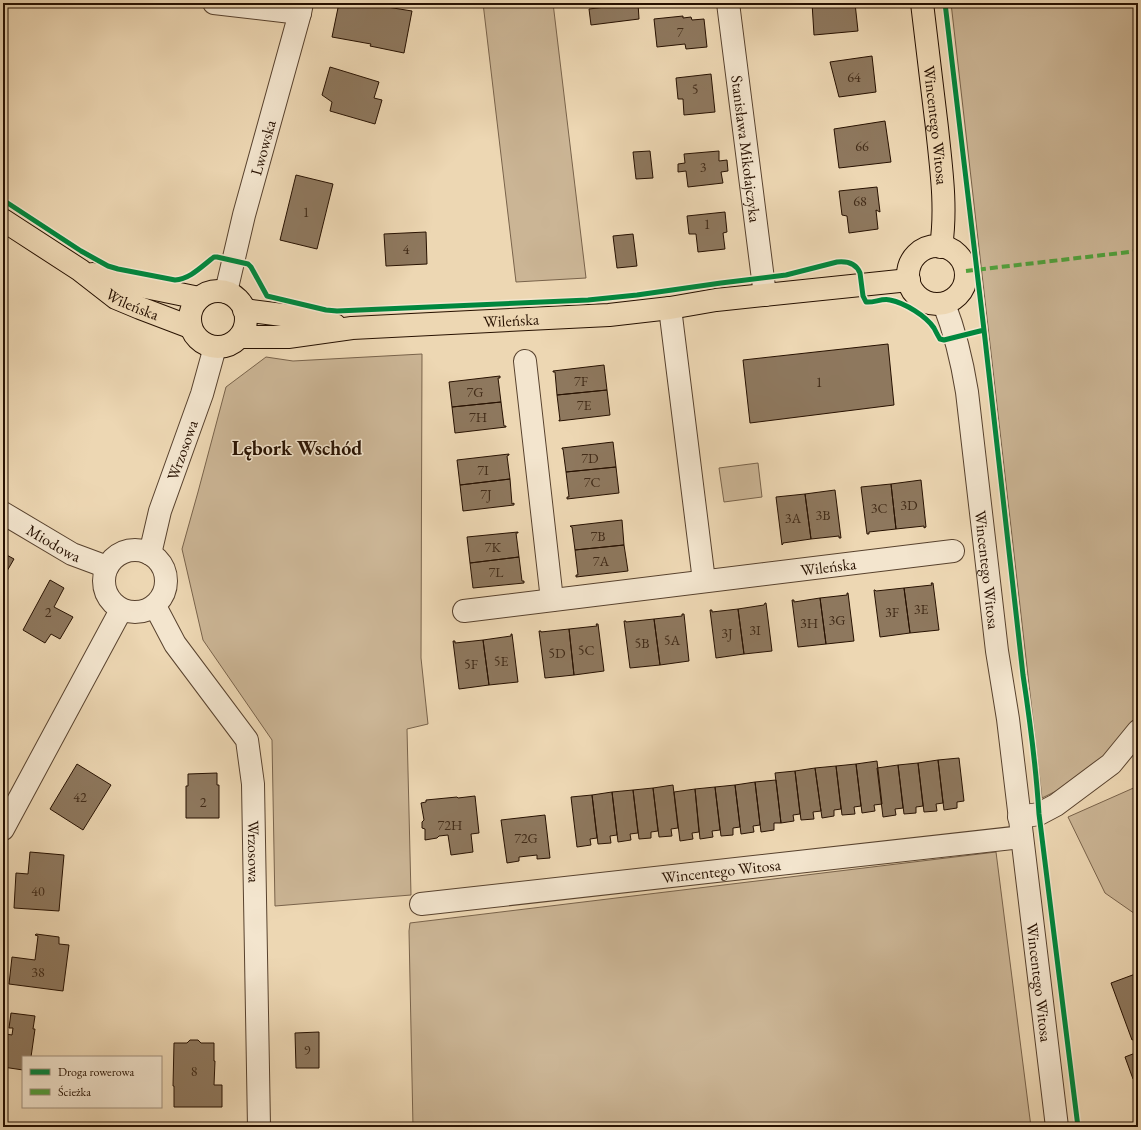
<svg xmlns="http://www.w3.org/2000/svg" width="1141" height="1130" viewBox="0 0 1141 1130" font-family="'EB Garamond',serif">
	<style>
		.green { fill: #cbb595; stroke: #79634b }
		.building { fill: #8e785e; stroke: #271101 }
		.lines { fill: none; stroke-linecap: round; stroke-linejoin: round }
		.minor-casing { stroke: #58422e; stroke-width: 24 }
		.major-casing { stroke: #271101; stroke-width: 24 }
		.minor { stroke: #f3e5ce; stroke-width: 22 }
		.major { stroke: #edd7b3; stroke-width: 22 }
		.quiet { stroke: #51a03c; stroke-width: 4; stroke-dasharray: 8 4; stroke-linecap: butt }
		.cycleway-casing { stroke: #f3e5ce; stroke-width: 8 }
		.cycleway { stroke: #00873e; stroke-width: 5 }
		.labels { text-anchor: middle; stroke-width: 3; stroke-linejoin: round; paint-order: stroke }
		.number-label { font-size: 14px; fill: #412b18 }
		.street-label { font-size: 16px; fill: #271101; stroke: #f3e5ce }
		.district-label { font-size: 20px; font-weight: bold; fill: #271101; stroke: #f3e5ce }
	</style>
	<rect width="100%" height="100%" fill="#edd7b3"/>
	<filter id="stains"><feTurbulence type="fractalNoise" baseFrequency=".005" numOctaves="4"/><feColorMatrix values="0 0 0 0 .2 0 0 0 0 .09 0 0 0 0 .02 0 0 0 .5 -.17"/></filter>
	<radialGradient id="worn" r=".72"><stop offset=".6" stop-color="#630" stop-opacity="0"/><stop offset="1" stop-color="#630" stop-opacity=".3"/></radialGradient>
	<path class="green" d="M483,3H553L586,278L516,282Z
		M951,3H1138V733L1111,764L1042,798Z
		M422,354L421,658L428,724L407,729L411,895L275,906L272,740L203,640L182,549L198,492L226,387L266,357L293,361Z
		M758,463L762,497L724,502L719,468Z
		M1138,786V916L1105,893L1068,817Z
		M996,852L1031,1127H413L409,931L410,923Z"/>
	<path class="building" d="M339,3H362L412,11L404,53L370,46L371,44L332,37Z
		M638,3L639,19L591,25L589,9Z
		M812,3H855L858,31L814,35Z
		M683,16V18L691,17L692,20L704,19L707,47L686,49L685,44L657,47L654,19Z
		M872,56L876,92L839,97L830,62Z
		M330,67L379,82L374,98L382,100L375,124L330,111L332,102L322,95Z
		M711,74L715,112L684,115L683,99H678L676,78Z
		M885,121L891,162L839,168L834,129Z
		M650,151L653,178L636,179L633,152Z
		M719,151V161L727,160L728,171L721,172L723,183L688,187L686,171L678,172V164L685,163L684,154Z
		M296,175L333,184L317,249L280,240Z
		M877,187L880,212L876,210L878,229L849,233L847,216L842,215L839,191Z
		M725,212L727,232L723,233L725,249L698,252L696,234H689L687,216Z
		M426,232L427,264L386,266L384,234Z
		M633,234L637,266L617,268L613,236Z
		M888,344L894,405L750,423L743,360Z
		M604,365L607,390L557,395L555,372H553V371Z
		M500,376V378H498L501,402L452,407L449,382Z
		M607,390L610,415L559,421V420H560L557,395Z
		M501,402L504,426H506V427L455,433L452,407Z
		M613,442L616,467L566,472L563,449H562V448Z
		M509,454V455L507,456L510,479L460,485L457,460Z
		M616,467L619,493L567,499V497H569L566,472Z
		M510,479L512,504L514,503V505L463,511L460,485Z
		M921,480L926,527L924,528V526L896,529L891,484Z
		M891,484L896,529L869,532V534H867L861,487Z
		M835,490L841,538H839V536L811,539L805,494Z
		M805,494L811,539L783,543V544L782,545L776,497Z
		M622,520L624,545L575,550L572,527H571L570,526Z
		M518,532V533H516L519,557L470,563L467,537Z
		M624,545L628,571L576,577V575H578L575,550Z
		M3,553L14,559L3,578Z
		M519,557L522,581H524V583L473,588L470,563Z
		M50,580L64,588L54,607L73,617L60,639L51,634L45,643L23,630Z
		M931,583H933L939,630L910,633L904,588L932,585Z
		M904,588L910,633L880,637L874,590H875L876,591Z
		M847,593H848L854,641L826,644L820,598L847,595Z
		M820,598L826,644L798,647L792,600H794V602Z
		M765,603H766L772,651L744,654L738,609L764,605Z
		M738,609L744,654L716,658L710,610H712V612Z
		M682,614H684L689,661L660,665L654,619L682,616Z
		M654,619L660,665L630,668L624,621H626V622Z
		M596,624H598L604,671L574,675L569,629L597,626Z
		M569,629L574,675L545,678L539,631H541V632Z
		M511,634H512L518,682L489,685L483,640L511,636Z
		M483,640L489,685L459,689L453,641H455V643Z
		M959,758L964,801L957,802V808L944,810L938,760Z
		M938,760L943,803L936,804L937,811L924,812L918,763Z
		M877,761L882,804L874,805L875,811L862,813L856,764Z
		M918,763L923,806L916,807V813L904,814L898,765Z
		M77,764L111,785L83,830L50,809Z
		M856,764L861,806L854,807L855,814L842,815L836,766Z
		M898,765L903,808L895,809L896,815L883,817L877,768Z
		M836,766L841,809L834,810V816L822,818L815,768Z
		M815,768L821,811L813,812L814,819L801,820L795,771Z
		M795,771L800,814L793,815L794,821L781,823L775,773Z
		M217,773V785H219V818H186V786H188V774Z
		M776,780L781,823H774V830L761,832L755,782Z
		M755,782L760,825L753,826L754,832L741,834L735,785Z
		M673,785L678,828L671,829L672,836L659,837L653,788Z
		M735,785L740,827L733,828V835L721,836L715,787Z
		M715,787L720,830L712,831L713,837L700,839L695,789Z
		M653,788L658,831L651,832V838L639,839L633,790Z
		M695,789L699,832L692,833L693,839L680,841L674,792Z
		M633,790L638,833L630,834L631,840L618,842L612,792Z
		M612,792L617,835L610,836L611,843L598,844L592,795Z
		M592,795L597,838L590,839L591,845L577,847L571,797Z
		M475,796L479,833L471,834L473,852L451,855L448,835L439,836L437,838L425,840V829L422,828V822L424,820L421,803L426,802V800L457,797L458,798Z
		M545,815L550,858L537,859V855L519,857V861L507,863L501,820Z
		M30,852L64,855L59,911L14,908L16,873L28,874Z
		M36,934L59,937V944L69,945L63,991L9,984L12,957L35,960L38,936L35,935Z
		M1138,973V1038L1132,1040L1111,983Z
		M11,1013L35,1016L33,1029H35L31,1057H23V1070L3,1067V1045L5,1044L6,1034L12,1035L13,1028H9Z
		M319,1032V1068H296L295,1033Z
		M190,1040H198L201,1043H214V1061H215L214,1085H222V1107H174V1086H173L174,1043H187Z
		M1138,1052V1077L1133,1079L1125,1057Z"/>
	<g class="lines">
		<g class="minor-casing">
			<g id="minor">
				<path d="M214,3L300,13"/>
				<path id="s1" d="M728,3L765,295"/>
				<path id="s2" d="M226,292L244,215L300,13L302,3"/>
				<path id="s3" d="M944,304C955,332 962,361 967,392L997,651L1008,719L1057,1127"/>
				<path d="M670,308L704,581"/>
				<path d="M525,361L552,600"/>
				<path id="s4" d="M3,513L72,554L107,567"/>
				<circle cx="135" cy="581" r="31"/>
				<path id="s5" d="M150,554L160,511L202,394L215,347"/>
				<path id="s6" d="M155,606L175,644L247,740L253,784L259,1127"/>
				<path id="s7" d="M464,611L953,551"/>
				<path d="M1019,817L1039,814L1056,805L1111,764L1138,731"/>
				<path d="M3,829L121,610"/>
				<path id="s8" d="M421,904L1022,837"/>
			</g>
		</g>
		<g class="major-casing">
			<g id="major">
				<path id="s9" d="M922,3C927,45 932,86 937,128C941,167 947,207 941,247"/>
				<path id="s10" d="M3,220L80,270L116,298L140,308L190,327"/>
				<circle cx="937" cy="275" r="29"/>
				<path d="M93,274L121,282L199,298"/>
				<circle cx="218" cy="319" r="28"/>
				<path d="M244,310L290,316L335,325"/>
				<path id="s11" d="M240,337H288L352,328L609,315L670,308L716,300L909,280"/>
			</g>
		</g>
		<use href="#minor" class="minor"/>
		<use href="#major" class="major"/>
		<path class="quiet" d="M966,271L1138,251"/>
		<g class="cycleway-casing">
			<path id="cycleway" d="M945,3L984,330L1023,675C1030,721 1036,767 1039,814L1078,1127
				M3,200L81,251L108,266L118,269L175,280C190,279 202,266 214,257H217L248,264L251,267L267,296L326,310L337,311L588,300L637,295L721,283L786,275L837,262C847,261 856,263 860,273L863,296L866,302C874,303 882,298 890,300C905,303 926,316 934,328C936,332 938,336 940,339L944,340L984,330"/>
		</g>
		<use href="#cycleway" class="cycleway"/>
	</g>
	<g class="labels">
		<g class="number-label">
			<text x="680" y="37">7</text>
			<text x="854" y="82">64</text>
			<text x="695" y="94">5</text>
			<text x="862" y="151">66</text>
			<text x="703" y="172">3</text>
			<text x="860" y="206">68</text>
			<text x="306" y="217">1</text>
			<text x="707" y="229">1</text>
			<text x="406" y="254">4</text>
			<text x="581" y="386">7F</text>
			<text x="819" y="387">1</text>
			<text x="475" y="397">7G</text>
			<text x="584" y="410">7E</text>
			<text x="478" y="422">7H</text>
			<text x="590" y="463">7D</text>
			<text x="483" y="475">7I</text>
			<text x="592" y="487">7C</text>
			<text x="486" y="499">7J</text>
			<text x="909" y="510">3D</text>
			<text x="879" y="513">3C</text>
			<text x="823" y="520">3B</text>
			<text x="793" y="523">3A</text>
			<text x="598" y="541">7B</text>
			<text x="493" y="552">7K</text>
			<text x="601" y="566">7A</text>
			<text x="496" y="577">7L</text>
			<text x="921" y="614">3E</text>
			<text x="48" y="617">2</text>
			<text x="892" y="617">3F</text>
			<text x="837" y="625">3G</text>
			<text x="809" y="628">3H</text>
			<text x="755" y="635">3I</text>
			<text x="727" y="638">3J</text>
			<text x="672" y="645">5A</text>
			<text x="642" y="648">5B</text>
			<text x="586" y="655">5C</text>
			<text x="557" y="658">5D</text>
			<text x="501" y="666">5E</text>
			<text x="471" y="669">5F</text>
			<text x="80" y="802">42</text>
			<text x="203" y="807">2</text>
			<text x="450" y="830">72H</text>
			<text x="526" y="843">72G</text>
			<text x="38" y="896">40</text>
			<text x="38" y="977">38</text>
			<text x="307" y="1055">9</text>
			<text x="194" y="1076">8</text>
		</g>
		<g class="street-label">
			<text dy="6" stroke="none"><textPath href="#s9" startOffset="123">Wincentego Witosa</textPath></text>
			<text dy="6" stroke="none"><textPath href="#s2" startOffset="149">Lwowska</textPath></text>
			<text dy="6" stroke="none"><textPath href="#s1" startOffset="147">Stanisława Mikołajczyka</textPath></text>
			<text dy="6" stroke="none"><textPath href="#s10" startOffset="155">Wileńska</textPath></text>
			<text dy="6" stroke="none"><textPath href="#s11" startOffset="272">Wileńska</textPath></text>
			<text dy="6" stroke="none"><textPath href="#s5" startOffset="109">Wrzosowa</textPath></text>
			<text dy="6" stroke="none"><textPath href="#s4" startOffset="59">Miodowa</textPath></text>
			<text dy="6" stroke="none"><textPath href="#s7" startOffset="367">Wileńska</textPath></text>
			<text dy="6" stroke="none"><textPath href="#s3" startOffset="270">Wincentego Witosa</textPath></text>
			<text dy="6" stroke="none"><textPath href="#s6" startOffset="275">Wrzosowa</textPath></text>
			<text dy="6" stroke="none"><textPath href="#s8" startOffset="302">Wincentego Witosa</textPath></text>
			<text dy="6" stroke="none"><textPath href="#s3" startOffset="686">Wincentego Witosa</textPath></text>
		</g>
		<g class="district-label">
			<text x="297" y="455">Lębork Wschód</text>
		</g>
	</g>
	<rect width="1141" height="1130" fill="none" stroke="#edd7b3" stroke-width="16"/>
	<rect x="4" y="4" width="1133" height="1122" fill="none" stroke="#271101" stroke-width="2"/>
	<rect x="8" y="8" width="1125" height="1114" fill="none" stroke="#271101"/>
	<rect x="22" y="1056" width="140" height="52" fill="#f3e5ce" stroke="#a1907c"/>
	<rect x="30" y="1069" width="20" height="6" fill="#00873e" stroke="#a1907c"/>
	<text x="58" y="1076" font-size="12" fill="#271101">Droga rowerowa</text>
	<rect x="30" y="1089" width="20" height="6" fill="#51a03c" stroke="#a1907c"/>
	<text x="58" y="1096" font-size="12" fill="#271101">Ścieżka</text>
	<rect width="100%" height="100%" filter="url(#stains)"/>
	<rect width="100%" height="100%" fill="url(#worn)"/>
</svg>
